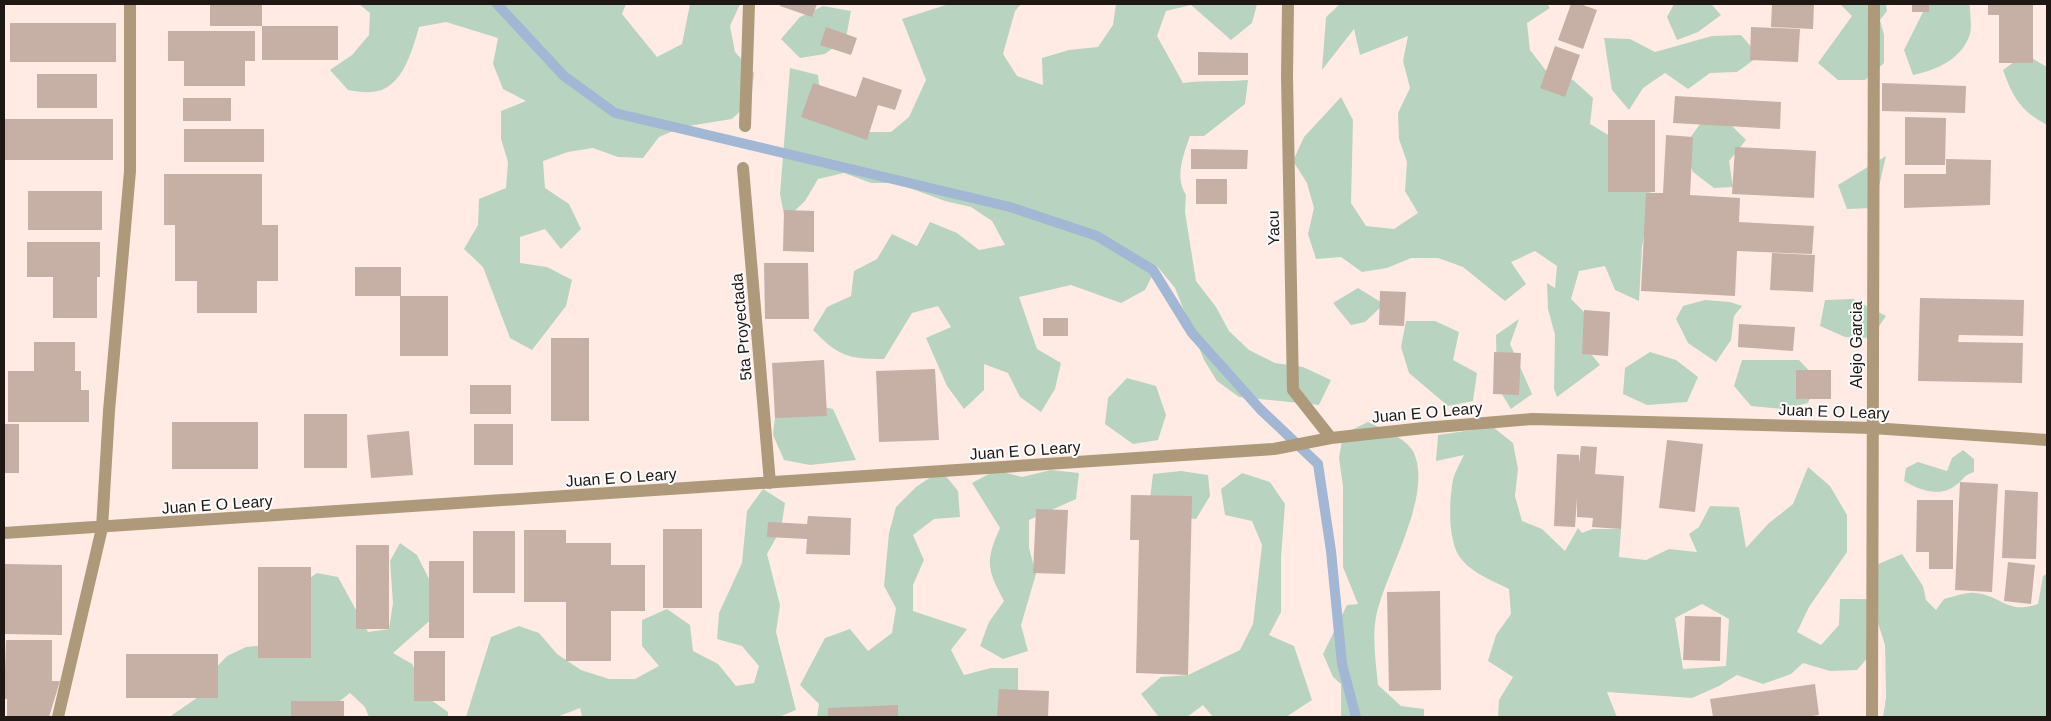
<svg xmlns="http://www.w3.org/2000/svg" width="2051" height="721" viewBox="0 0 2051 721" font-family="Helvetica,sans-serif">
	<style>
		.green { fill: #b8d4c0; fill-rule: evenodd }
		.lines { fill: none; stroke-linecap: round; stroke-linejoin: round }
		.stream { stroke: #a1b7d4; stroke-width: 10 }
		.building { fill: #c6afa5 }
		.street { stroke: #ae997b; stroke-width: 12 }
		.labels { text-anchor: middle; stroke-width: 4; stroke-linejoin: round; paint-order: stroke }
		.street-label { font-size: 16px; fill: #1f1713; stroke: #fdfdfd }
	</style>
	<rect width="100%" height="100%" fill="#ffebe3"/>
	<path class="green" d="M359,4H626L622,14L657,57L682,44L690,4H740L730,26L735,52L754,73L751,101L732,119L682,127L659,137L643,158L618,157L593,148L568,152L543,161L545,188L569,204L581,229L561,249L545,229L520,237V263L547,267L572,280L566,306L532,350L510,338L483,267L464,249L478,225L479,199L506,188L508,162L501,139V111L526,101L503,89L493,64L498,38L446,22L419,27C412,51 402,91 371,92C364,93 355,91 348,90L330,70L352,55L369,35L370,13Z
		M949,4H1021L1015,11L1003,54L1017,76L1043,85L1042,58L1069,50L1098,47L1113,25L1116,4H1257L1252,23L1231,40L1191,5L1166,11L1157,36L1183,83C1205,80 1226,82 1248,80L1245,104L1204,136H1190C1184,154 1174,177 1186,195L1185,212L1196,281L1216,307L1229,331L1249,350L1275,363L1303,367L1331,380L1319,405L1239,397L1217,381L1204,360L1175,288L1157,266L1145,290L1121,303L1071,285L1019,297L1037,349L1061,363L1055,389L1041,412L1020,397L1008,373L984,364V390L964,409L947,386L926,338L951,327L938,306L912,313L884,359C848,359 838,356 813,330L827,307L851,296L854,271L877,259L892,234L917,246L930,222L957,233L979,250L1005,245L992,221L971,207L945,201L896,183H871L844,173L818,179L805,201L785,220L780,194L790,68L818,75L821,101L863,132H891L909,117L926,80L902,19Z
		M1340,4H1547L1550,8L1527,23L1530,50L1547,72L1573,80L1593,98L1590,124L1615,139L1634,187L1660,196L1647,219L1642,247L1639,301L1615,290L1605,266L1579,271L1571,299L1590,318L1583,344L1600,365L1557,397L1554,389L1555,335L1548,309L1547,283L1555,288L1557,266L1535,251L1511,262L1526,284L1505,301L1463,267L1438,258H1411L1387,268L1362,272L1341,257L1316,259L1308,234L1314,208L1307,183L1293,161L1304,137L1341,97L1353,120L1351,203L1366,226L1394,229L1418,213L1405,191L1407,162L1399,139L1398,113L1410,88L1403,61L1408,36L1360,55L1354,29L1322,70L1326,17Z
		M1674,4H1711L1721,15L1698,32L1677,40L1667,17Z
		M1840,4H1886L1887,11L1880,20L1884,35V63L1865,80H1838L1818,63L1852,16Z
		M1927,4H1966L1970,6C1970,14 1972,26 1970,34C1962,59 1937,70 1913,75L1904,50Z
		M823,6L851,11L846,38L825,54L800,58L781,39L800,17Z
		M1741,35L1759,56L1737,72L1710,73L1688,89L1665,73L1643,88L1629,110L1612,90L1604,38L1630,39L1655,52L1712,36Z
		M2025,54L2047,67V125C2021,111 2013,98 2003,70Z
		M1726,120L1746,140L1729,161L1733,187L1714,188L1693,172L1683,148L1700,124Z
		M1886,156L1874,208L1847,209L1838,185Z
		M1358,288L1384,304L1365,322L1351,325L1333,303Z
		M1853,299L1886,316L1871,338L1845,337L1820,326L1825,300Z
		M1705,300L1730,302L1742,306L1734,316L1731,340L1716,362L1688,343L1676,319L1683,306Z
		M1519,319L1510,344L1532,394L1511,409L1497,386L1496,335Z
		M1406,321H1435L1459,332L1453,360L1477,373L1473,401L1448,406L1409,373L1401,347Z
		M1650,352L1676,360L1698,377L1687,402L1647,405L1623,394L1625,368Z
		M1742,360H1799L1818,380L1808,403L1783,409L1751,406L1734,386Z
		M1127,378L1156,386L1166,415L1158,440L1133,444L1105,424L1108,398Z
		M805,403L833,409L856,460L810,465L784,460L773,435L776,408Z
		M1368,422C1381,428 1408,439 1414,453C1433,497 1385,572 1376,617C1372,638 1376,663 1378,685L1401,706L1424,709V717H1341V684L1333,677L1323,654L1347,605L1358,604L1343,567V486L1339,458L1343,434Z
		M1493,427L1513,443L1518,469L1515,496L1522,521L1542,529L1565,551L1578,528L1582,533L1592,529H1621L1619,557L1646,560L1669,549L1697,552L1689,534L1699,527L1710,506L1739,507L1746,548L1769,523L1793,504L1808,467L1830,486L1847,515V552L1809,607L1797,632L1821,645L1839,625L1840,599H1866L1876,622V648L1857,670L1830,671L1803,663L1791,674L1763,684L1737,675L1719,686L1692,698L1607,692L1617,717H1498L1499,700L1513,677L1488,661L1496,635L1511,614L1509,589C1493,581 1474,574 1462,560C1447,544 1449,501 1453,480C1455,472 1460,463 1464,455L1436,461L1438,435ZM1702,604L1729,619L1726,666L1683,669L1675,618Z
		M1963,450L1974,459V472C1962,476 1965,479 1956,485C1940,498 1919,490 1904,481L1906,468L1918,462L1947,471L1952,458Z
		M941,470L958,491L960,517L934,519L913,535L924,560L913,585V611L967,629L951,650L964,675L991,668H1018V696L1023,717H896L885,707H858L849,717H817L819,704L800,685L825,638L850,629L868,651L892,633L896,608L884,586L889,533L896,507L916,487Z
		M996,470L1022,477L1051,470L1079,473L1076,499L1029,520V548L1036,574L1021,625L1028,651L1003,659L980,646L989,622L1004,601C987,570 985,561 1000,528L972,483Z
		M1181,471L1208,475L1210,496L1196,519L1170,516L1150,499L1153,474Z
		M1242,473L1270,482L1285,504L1281,558V612L1269,635L1294,646L1312,700L1286,717H1213L1203,705L1187,717L1158,716L1141,694L1161,677L1188,675L1240,650L1253,624L1262,545L1252,521L1225,515L1221,489Z
		M763,489L785,503L781,529L767,554L780,605L776,632L796,710L779,717H582L580,708L557,717H466L491,637L519,626L539,633L557,654L581,670L609,679H635L659,666L642,646V620L667,609L690,625L693,651L718,664L736,686L754,683L759,666L742,646L717,639L719,613L742,563L747,511Z
		M400,543L417,555L436,593L434,617L393,653L412,664L431,700L448,712V717H369L365,707L350,693L320,717H172V715L207,691L213,671L227,656L246,647L288,643L300,585L317,573L338,577L368,632L389,629L393,603L390,561Z
		M1902,554L1923,586L1926,600L1936,610L1944,599C1953,597 1965,592 1975,593C2002,595 2006,615 2038,604L2043,576L2047,574V717H1883L1886,698L1885,645L1877,620L1876,565Z"/>
	<g class="lines">
		<path class="stream" d="M497,4L564,76L615,113L1010,207L1097,236L1153,270L1192,333L1260,409L1318,464L1331,551L1342,664L1356,717"/>
	</g>
	<path class="building" d="M210,4H262V26H210Z
		M780,4H817L812,17L780,6Z
		M1571,4H1580L1597,10L1583,49L1558,40Z
		M1772,4H1814L1813,29L1771,27Z
		M1912,4H1929V12H1912Z
		M1988,4H2033V63H1999V15H1988Z
		M10,23H116V62H10Z
		M262,26H338V60H262Z
		M826,27L857,38L851,55L820,45Z
		M1751,27L1800,29L1798,62L1750,60Z
		M168,31H255V61H245V86H184V61H168Z
		M1555,46L1580,55L1565,97L1540,88Z
		M1198,52L1248,53V75H1198Z
		M37,74H97V108H37Z
		M863,77L902,90L895,110L878,105L867,140L801,117L813,83L856,97Z
		M1882,83L1966,86L1965,113L1882,111Z
		M1675,96L1781,102L1780,129L1673,123Z
		M183,98H231V121H183Z
		M1905,117L1946,118L1945,165H1905Z
		M4,119H113V160H4Z
		M1608,120H1655V192H1608Z
		M184,129H264V162H184Z
		M1666,135L1693,137L1690,195L1740,198L1739,222L1814,226L1812,254L1737,251L1735,296L1641,291L1646,193H1663Z
		M1735,147L1816,151L1814,198L1732,194Z
		M1191,149L1248,150L1247,169H1191Z
		M1946,159L1991,160L1990,205L1904,208V174H1946Z
		M164,174H262V225H278V281H257V313H197V281H175V225H164Z
		M1196,179H1227V204H1196Z
		M28,191H102V230H28Z
		M784,210L814,211V252L783,251Z
		M27,242H100V277H97V318H53V277H27Z
		M1772,253L1815,255L1813,292L1770,290Z
		M764,263H808L809,319H765Z
		M355,267H401V296H355Z
		M1380,291L1406,292L1404,326L1379,325Z
		M400,296H448V356H400Z
		M1920,298L2024,300L2023,336L1959,335L1958,342L2023,343L2022,383L1918,381Z
		M1584,310L1610,312L1608,356L1582,354Z
		M1043,318H1068V336H1043Z
		M1739,324L1795,327L1793,351L1738,347Z
		M551,338H589V421H551Z
		M34,342H75V371H81V390H89V422H8V371H34Z
		M1494,352L1521,353L1519,395L1493,394Z
		M824,360L827,416L775,418L772,363Z
		M935,369L939,440L879,442L876,371Z
		M1796,370H1831V399H1796Z
		M470,385H511V414H470Z
		M304,414H347V468H304Z
		M172,422H258V469H172Z
		M4,424H19V473H4Z
		M474,424H513V465H474Z
		M409,431L413,475L371,478L367,435Z
		M1667,440L1703,444L1695,512L1659,508Z
		M1581,446L1597,447L1595,474L1624,476L1621,529L1592,527L1593,518L1577,517V498L1575,527L1554,526L1557,454L1579,455V464Z
		M1960,482L1998,484L1992,592L1955,590Z
		M2005,490L2038,492L2036,559L2002,558Z
		M1131,495L1192,496L1188,675L1136,673L1139,540H1130Z
		M1917,500H1953V569H1929V552H1916Z
		M1036,509L1068,510L1065,574L1033,573Z
		M808,516L851,518L850,555L806,554L807,539L767,537L768,522L807,524Z
		M663,529H702V608H663Z
		M524,530H566V543H611V565H645V611H611V661H566V602H524Z
		M473,531H515V593H473Z
		M356,545H389V629H356Z
		M429,561H464V638H429Z
		M2008,562L2035,565L2031,604L2004,601Z
		M4,564L62,565V635L4,634Z
		M258,567H311V658H258Z
		M1440,591L1441,690L1389,691L1387,592Z
		M1685,616L1721,617L1720,661L1683,660Z
		M6,640H52V681H60L49,717H7V699H4Z
		M414,651H445V701H414Z
		M126,654H218V698H126Z
		M1815,684L1819,715L1804,717H1713L1710,699Z
		M999,689L1049,691L1048,717H997Z
		M291,701H344V717H291Z
		M898,705V717H828V708Z"/>
	<g class="lines">
		<path class="street" d="M1288,4L1287,76L1293,390L1331,438
			M745,126L749,4
			M743,168L770,483
			M4,533L1274,449L1331,438L1424,428L1532,419L1872,428L2047,440
			M58,717L102,528L109,411L130,171V4
			M1872,717L1874,4"/>
	</g>
	<g class="labels">
		<g class="street-label">
			<text transform="translate(1273 228) rotate(-91)" y="6">Yacu</text>
			<text transform="translate(741 327) rotate(-95)" y="6">5ta Proyectada</text>
			<text transform="translate(1856 345) rotate(-90)" y="6">Alejo Garcia</text>
			<text transform="translate(1834 411) rotate(2)" y="6">Juan E O Leary</text>
			<text transform="translate(1427 412) rotate(-5)" y="6">Juan E O Leary</text>
			<text transform="translate(1025 450) rotate(-4)" y="6">Juan E O Leary</text>
			<text transform="translate(621 477) rotate(-4)" y="6">Juan E O Leary</text>
			<text transform="translate(217 504) rotate(-4)" y="6">Juan E O Leary</text>
		</g>
	</g>
	<rect width="2051" height="721" fill="none" stroke="#1f1713" stroke-width="10"/>
</svg>
